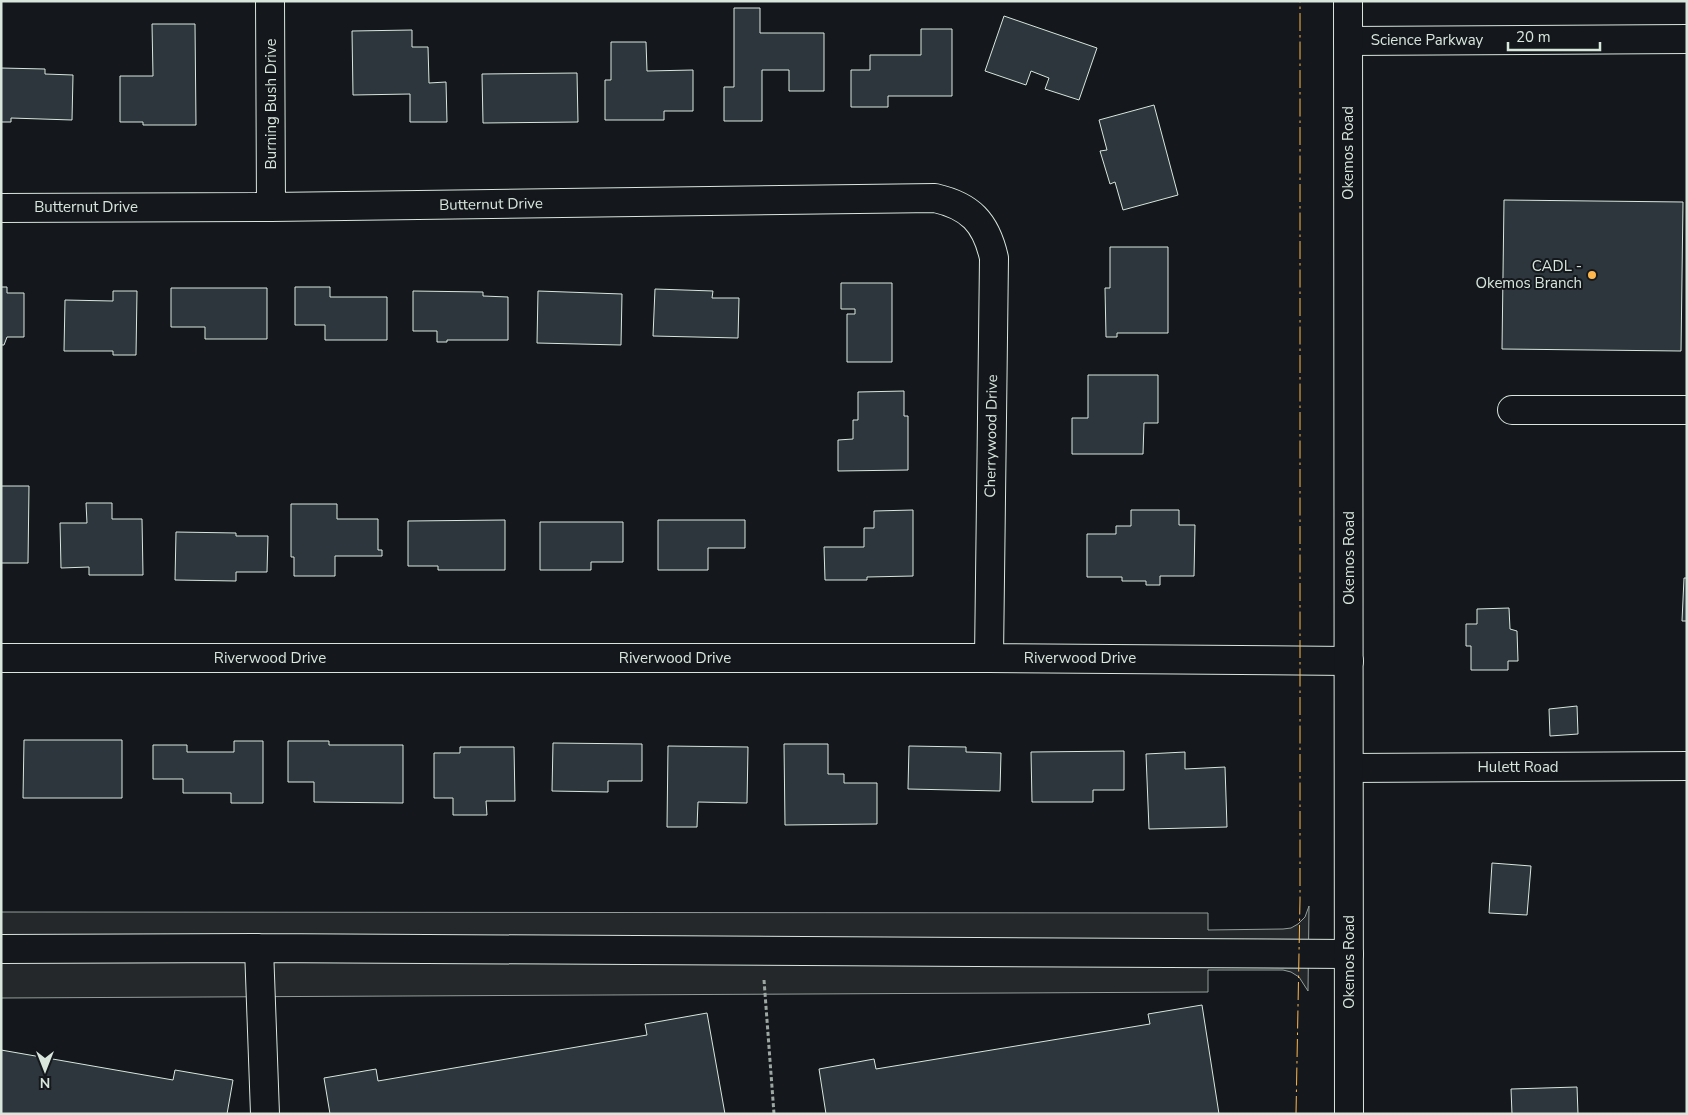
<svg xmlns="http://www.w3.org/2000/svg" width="1688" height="1115" viewBox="0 0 1688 1115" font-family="'Nunito Sans',sans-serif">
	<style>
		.parking { fill: #24282b; stroke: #939e99 }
		.building { fill: #2c363c; stroke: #d8e6dc }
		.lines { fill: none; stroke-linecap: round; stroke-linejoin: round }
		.minor-casing { stroke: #d8e6dc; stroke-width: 30 }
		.major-casing { stroke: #d8e6dc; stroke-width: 30 }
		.path { stroke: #9da8a2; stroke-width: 3; stroke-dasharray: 4 2.5; stroke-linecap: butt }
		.minor { stroke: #14181c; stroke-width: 28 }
		.major { stroke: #14181c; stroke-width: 28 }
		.power { stroke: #ffb74d; stroke-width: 1; stroke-dasharray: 18 4 2.5 4; stroke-linecap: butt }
		.poi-dot { fill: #ffb74d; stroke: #14181c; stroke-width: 2 }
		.labels { text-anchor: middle; stroke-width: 4; stroke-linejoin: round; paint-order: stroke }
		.street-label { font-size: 15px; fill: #d8e6dc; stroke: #14181c }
		.poi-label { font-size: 15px; fill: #d8e6dc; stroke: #14181c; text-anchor: end }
	</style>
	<rect width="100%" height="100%" fill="#14181c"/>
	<path class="parking" d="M1309,906L1308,991L1299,977L1291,972L1283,970H1208V992L1,998V912L1208,913V930L1283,929L1291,928L1298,924L1305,917Z"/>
	<path class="building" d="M734,8H760V33H824V91H789V70H762V121H724V87H734Z
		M1004,16L1097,48L1079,100L1045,89L1049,78L1031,71L1026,85L985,71Z
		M152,24H195L196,125H143V122H120V76H153Z
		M921,29H952V96H888V107H851V70H870V55H921Z
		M412,30V47H428L429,83L446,82L447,122H410V94L353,95L352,31Z
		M611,42H646L647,71L693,70V111H664V120H605V80H611Z
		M1,68L45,69V74L73,75L72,120L11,118V122H1Z
		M577,73L578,122L483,123L482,74Z
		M1154,105L1178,195L1123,210L1115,182L1110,184L1100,151L1107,150L1099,120Z
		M1504,200L1683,202L1681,351L1502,349Z
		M1110,247H1168V333H1117V337H1106L1105,288H1110Z
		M841,283H892V362H847V314H855V309H841Z
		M1,287H7V293H24V337H7L4,345H1Z
		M295,287H330V297H387V340H325V325H295Z
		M171,288H267V339H205V327H171Z
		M655,289L713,291L712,298H739L738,338L653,336Z
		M113,291H137L136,355H113V351H64L65,300L113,301Z
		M413,291L483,292V296L508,297V340H447V342H437V331H413Z
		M538,291L622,294L621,345L537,343Z
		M1088,375H1158V423H1144L1143,454H1072V418H1088Z
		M904,391V416H908V470L838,471V440L853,439V420H858V392Z
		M1,486H29L28,563H1Z
		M86,503H112V519H142L143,575H89V567L61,568L60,523H87Z
		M291,504H337V519H378V550H382V556H335V576H294V557H291Z
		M913,510V576L867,577V580H825L824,547H864V528H874V511Z
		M1131,510H1179V525H1195L1194,576H1160V585H1146V581H1122V577H1087V534H1116V526H1131Z
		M505,520V570H438V566H408V521Z
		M658,520H745V548H708V570H658Z
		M540,522H623V562H591V570H540Z
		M176,532L236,533V536H268L267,572H236V581L175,580Z
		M1684,578H1687V621H1682Z
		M1509,608L1510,629L1517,631L1518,661H1508V670H1471V646H1466V624H1477V609Z
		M1577,706L1578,734L1550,736L1549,709Z
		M24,740H122V798H23Z
		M234,741H263V803H231V793H183V779H153V745H187V752H234Z
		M288,741H329V745H403V803L314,802V782H288Z
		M553,743L642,744V781H608V792L552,791Z
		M784,744H828V774H844V783H877V824L785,825Z
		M668,746L748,747L747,803L698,802L697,827H667Z
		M909,746L966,747V752L1001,753L1000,791L908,789Z
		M460,747H514L515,801H486L487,815H453V798H434V753H460Z
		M1124,751V790H1093V802H1032L1031,752Z
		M1185,752V769L1225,767L1227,827L1149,829L1146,754Z
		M1492,863L1531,866L1527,915L1489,913Z
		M1202,1005L1219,1114H826L819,1069L874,1059L876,1069L1150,1024L1148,1014Z
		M707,1013L725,1114H330L324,1078L376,1069L378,1081L647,1035L645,1024Z
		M1,1050L173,1080L175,1070L233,1080L227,1114H1Z
		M1577,1087L1578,1114H1512L1511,1089Z"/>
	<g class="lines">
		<g class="minor-casing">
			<path id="minor" d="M270,1L271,207
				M1348,41L1687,39
				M1,208L271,207L935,198C970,206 986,222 994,258L989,658
				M1512,410H1687
				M1,658H989L1349,661
				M1349,768L1687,766
				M259,948L265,1114
				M1,949L259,948L1349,954"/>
		</g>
		<g class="major-casing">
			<path id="major" d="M1348,1L1349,1114"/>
		</g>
		<path class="path" d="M764,980L774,1114"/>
		<use href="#minor" class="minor"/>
		<use href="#major" class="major"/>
		<path class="power" d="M1296,1114L1300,900V1"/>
	</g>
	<circle class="poi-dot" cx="1592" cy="275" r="5"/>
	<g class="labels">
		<g class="street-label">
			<text x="1427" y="45">Science Parkway</text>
			<text transform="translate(271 104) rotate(-90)" y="5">Burning Bush Drive</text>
			<text transform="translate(1348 153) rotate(-90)" y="5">Okemos Road</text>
			<text transform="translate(491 204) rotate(-1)" y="5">Butternut Drive</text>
			<text x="86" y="212">Butternut Drive</text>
			<text transform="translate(991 436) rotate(-89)" y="5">Cherrywood Drive</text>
			<text transform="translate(1349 558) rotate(-90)" y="5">Okemos Road</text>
			<text x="270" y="663">Riverwood Drive</text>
			<text x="675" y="663">Riverwood Drive</text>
			<text x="1080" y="663">Riverwood Drive</text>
			<text x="1518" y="772">Hulett Road</text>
			<text transform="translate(1349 962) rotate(-90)" y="5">Okemos Road</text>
		</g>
		<g class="poi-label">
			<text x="1582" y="271">CADL -<tspan x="1582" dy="17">Okemos Branch</tspan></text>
		</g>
	</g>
	<rect width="1688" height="1115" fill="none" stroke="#d8e6dc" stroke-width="5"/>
	<g transform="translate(45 1070) rotate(180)" stroke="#14181c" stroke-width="4" paint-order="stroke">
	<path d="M0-4L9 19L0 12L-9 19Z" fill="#d8e6dc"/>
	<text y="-8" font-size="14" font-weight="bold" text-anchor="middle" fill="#d8e6dc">N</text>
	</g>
	<path d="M1508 42v8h92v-8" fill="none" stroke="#d8e6dc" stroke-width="2.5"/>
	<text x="1516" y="42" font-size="15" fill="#d8e6dc" stroke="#14181c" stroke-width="4" paint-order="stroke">20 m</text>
</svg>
